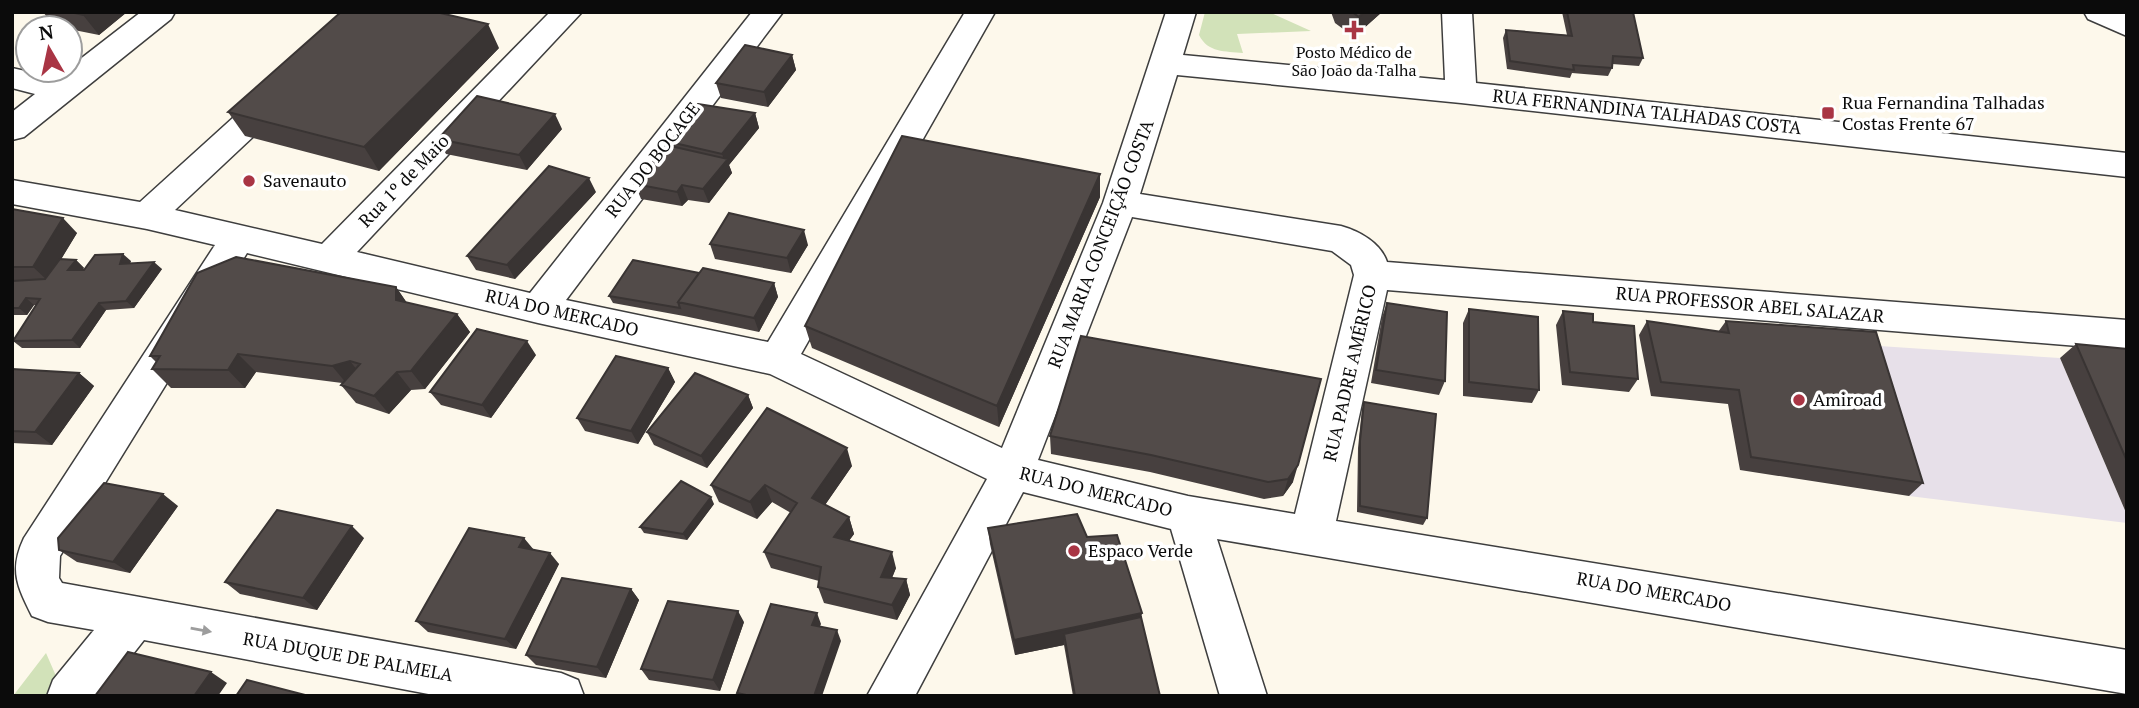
<svg xmlns="http://www.w3.org/2000/svg" width="2139" height="708" viewBox="0 0 2139 708" font-family="'PT Serif',serif">
	<style>
		.industrial { fill: #e7e0e9 }
		.green { fill: #d2e2b9 }
		.lines { fill: none; stroke-linecap: round; stroke-linejoin: round }
		.minor-casing { stroke: #3e3e3e; stroke-width: 3 }
		.minor { fill: #fff; fill-rule: evenodd }
		.wall { fill: #47403f }
		.shaded-wall { fill: #393433 }
		.building { fill: #524b49; stroke: #393433; stroke-width: 2 }
		.oneway { fill: #9d9d9d }
		.poi-dot { fill: #a93544; stroke: #fff; stroke-width: 2.5 }
		.labels { text-anchor: middle; stroke-width: 7; stroke-linejoin: round; paint-order: stroke }
		.far-poi-label { font-size: 16px; fill: #0b0b0b; stroke: #fff }
		.poi-label { font-size: 18px; fill: #0b0b0b; stroke: #fff; text-anchor: start }
		.street-label { font-size: 18px; fill: #0b0b0b; stroke: #fff }
	</style>
	<rect width="100%" height="100%" fill="#fdf8eb"/>
	<path class="industrial" d="M1864,345L2060,358L2127,515V523L1909,496Z"/>
	<path class="green" d="M1205,12H1269L1311,31L1237,34L1243,53C1225,51 1208,53 1199,35Z
		M46,653L56,676L47,695L13,696Z"/>
	<g class="lines">
		<g class="minor-casing">
			<path id="minor" d="M141,12H175L171,19L24,137L12,140V112L35,94L12,88V68L56,78L70,70V67Z
				M550,12H582L357,252L530,293L752,12H783L566,300L768,342L965,12H995L801,354L1002,448L1103,203L1166,12H1196L1183,55L1445,80L1442,12H1472L1476,83L2127,153V177L1461,103L1177,75L1140,194L1341,226C1359,231 1381,243 1387,262L2127,320V350L1387,290L1336,521L2127,650V694L1217,539L1267,696H1220L1171,529L1023,492L915,696H867L987,479L770,374L538,323L247,253L60,556L59,578L62,583L561,673L578,680L584,696H439L144,640L100,696H47L53,680L94,630L48,622L32,616C17,586 9,570 24,538L215,245L147,229L12,204V180L140,202L267,87L278,84L289,87L294,95L289,103L175,210L322,244ZM1132,217L1332,251L1351,265L1354,275L1295,514L1188,496L1038,460Z
				M2084,12L2127,14V36L2088,19Z"/>
		</g>
		<use href="#minor" class="minor"/>
	</g>
	<path class="wall" d="M43,12H127L99,35L54,26Z
		M1331,12H1382L1354,37L1335,23Z
		M1562,12H1633L1643,58L1639,66L1612,64V68L1608,76L1572,73L1570,78L1507,69L1503,38L1506,30L1567,35Z
		M499,48L379,171L245,136L228,112Z
		M792,55L796,70L768,107L721,98L716,83Z
		M755,113L759,128L729,165L732,173L709,203L688,200L682,206L641,199L635,184L671,147L670,142Z
		M562,129L527,170L446,154L438,139Z
		M1100,174V197L999,427L812,348L805,326Z
		M596,192L515,279L476,270L467,256Z
		M12,209L77,233L61,259L76,260L84,268L82,270L131,261L130,263L162,269L134,308L106,310L80,348H22L13,341L36,305H34L27,315H12Z
		M710,244L808,245L791,273L715,259Z
		M699,273L774,283L778,297L759,332L684,316L613,303L609,296Z
		M396,287L407,303L457,314L470,332L425,389L411,390L389,414L356,403L341,385L342,383L256,372L245,388H171L152,369L156,362L150,356Z
		M1387,303L1445,381L1439,395L1371,383L1382,317Z
		M1469,309L1539,390L1532,403L1463,396V323Z
		M1563,311L1593,322L1638,379L1629,392L1562,385L1556,325Z
		M1647,321L1718,332L1726,321L1923,483L1909,496L1740,470L1728,404L1651,396L1639,335Z
		M1081,336L1293,482L1283,496L1264,499L1150,472L1051,454L1050,436Z
		M2076,344L2127,349V515L2060,358Z
		M536,355L491,418L441,405L430,392Z
		M668,368L675,382L638,444L585,431L577,418Z
		M12,369L79,373L94,386L52,445L12,443Z
		M748,395L753,408L707,468L654,445L647,432Z
		M1364,402L1427,518L1423,525L1357,512L1358,448L1362,409Z
		M852,466L825,505L849,517L854,534L849,541L896,568L892,578L906,579L910,595L897,620L824,603L818,587L819,581L771,568L764,552L791,513L772,502L757,519L719,502L711,485Z
		M714,504L687,540L644,533L640,527Z
		M178,506L130,573L77,562L59,550Z
		M988,528L1087,537L1141,617L1160,696H1073L1064,645L1015,655L990,544Z
		M364,538L317,610L240,594L225,582Z
		M533,550L559,564L516,649L428,632L416,621Z
		M631,589L639,600L606,678L536,665L526,655Z
		M744,622L720,691L649,680L641,669Z"/>
	<path class="shaded-wall" d="M86,12H127L99,35L83,15Z
		M1364,12H1382L1354,37L1359,17Z
		M488,24L499,48L379,171L364,147Z
		M792,55L796,70L768,107L764,92Z
		M755,113L759,128L729,165L732,173L709,203L703,189L725,162L722,154Z
		M555,114L562,129L527,170L519,155Z
		M1100,174V197L999,427L997,406Z
		M589,178L596,192L515,279L507,265Z
		M682,185L688,200L682,206L677,192Z
		M63,218L77,233L48,281L33,267Z
		M804,230L808,245L791,273L787,258Z
		M123,254L131,261L127,271L120,264Z
		M76,260L84,268L76,277L68,270Z
		M154,262L162,269L134,308L126,301Z
		M774,283L778,297L759,332L754,318Z
		M396,287L409,306L396,300Z
		M26,298L34,305L27,315L19,308Z
		M99,303L106,310L80,348L72,340Z
		M457,314L470,332L425,389L411,371Z
		M527,341L536,355L491,418L482,405Z
		M238,354L256,372L245,388L228,370Z
		M350,361L365,380L347,384L332,366Z
		M668,368L675,382L638,444L631,431Z
		M397,372L411,390L389,414L374,396Z
		M79,373L94,386L52,445L35,432Z
		M748,395L753,408L707,468L701,456Z
		M847,448L852,466L818,515L812,498Z
		M1298,465L1293,482L1283,496L1288,479Z
		M765,485L772,502L757,519L750,502Z
		M163,494L178,506L130,573L113,562Z
		M711,497L714,504L687,540L683,534Z
		M849,517L854,534L839,553L834,537Z
		M352,526L364,538L317,610L303,598Z
		M524,538L534,550L519,547Z
		M892,552L896,568L886,592L881,577Z
		M550,553L559,564L516,649L505,639Z
		M906,579L910,595L897,620L892,605Z
		M631,589L639,600L606,678L597,667Z
		M738,611L744,622L720,691L713,680Z
		M817,613L821,624L816,636L812,625Z
		M1142,613L1140,628L1064,634V645L1015,655L1014,640Z
		M837,630L841,641L822,696H814Z
		M211,672L227,683L218,696H194Z"/>
	<path class="building" d="M70,12H86L83,15Z
		M341,12H436L488,24L364,147L228,112Z
		M1352,12H1364L1359,17Z
		M1567,12H1633L1643,58L1613,56L1612,68L1573,65L1574,70L1510,61L1506,30L1572,36Z
		M745,45L792,55L764,92L716,83Z
		M477,96L555,114L519,155L438,139Z
		M698,104L755,113L722,154L670,142Z
		M902,136L1100,174L997,406L805,326Z
		M666,145L728,159L703,189L682,185L677,192L635,184Z
		M549,166L589,178L507,265L467,256Z
		M12,209L63,218L33,267H12Z
		M729,213L804,230L787,258L710,244Z
		M123,254L120,264L154,262L126,301L99,303L72,340L13,341L40,299L26,298L19,308H12V281L45,279L60,259L76,260L68,270H84L95,255Z
		M236,257L396,287V300L457,314L411,371L397,372L374,396L341,385L360,364L350,361L332,366L238,354L228,370L152,369L160,356H150L197,273Z
		M633,260L699,273L678,302L680,308L609,296Z
		M703,268L774,283L754,318L678,302Z
		M1387,303L1447,312L1445,381L1376,370Z
		M1469,309L1538,317L1539,390L1469,382Z
		M1563,311L1593,314V322L1634,326L1638,379L1570,372Z
		M1647,321L1729,333L1726,321L1876,332L1923,483L1751,457L1739,390L1661,382Z
		M477,329L527,341L482,405L430,392Z
		M1081,336L1321,379L1298,465L1288,479L1268,482L1151,455L1050,436Z
		M2076,344L2127,349V461Z
		M616,356L668,368L631,431L577,418Z
		M12,369L79,373L35,432L12,431Z
		M695,373L748,395L701,456L647,432Z
		M1364,402L1436,414L1427,518L1360,506V441Z
		M767,408L847,448L812,498L849,517L834,537L892,552L881,577L906,579L892,605L818,587L821,567L764,552L797,503L765,485L750,502L711,485Z
		M681,481L711,497L683,534L640,527Z
		M104,483L163,494L113,562L59,550L58,538Z
		M277,510L352,526L303,598L225,582Z
		M1077,514L1087,537L1117,535L1142,613L1014,640L988,528Z
		M469,528L524,538L519,547L550,553L505,639L416,621Z
		M562,578L631,589L597,667L526,655Z
		M668,601L738,611L713,680L641,669Z
		M771,604L817,613L812,625L837,630L814,696H751L737,693Z
		M1141,617L1160,696H1075L1064,634Z
		M128,652L211,672L194,696H95Z
		M247,680L309,696H236Z"/>
	<defs><path id="oneway-solid" d="M-6-.8H1V-3.2L6.5 0L1 3.2V.8H-6Z" transform="scale(1.75)"/></defs>
	<use class="oneway" href="#oneway-solid" transform="translate(201 630) rotate(10)"/>
	<g class="poi-dot">
		<path d="M1350.5 19.5h7v7h7v7h-7v7h-7v-7h-7v-7h7z"/>
		<rect x="1821" y="106" width="14" height="14" rx="3.5"/>
		<circle cx="249" cy="181" r="7"/>
		<circle cx="1799" cy="400" r="7"/>
		<circle cx="1074" cy="551" r="7"/>
	</g>
	<g class="labels">
		<g class="far-poi-label">
			<text x="1354" y="58">Posto Médico de<tspan x="1354" dy="18">São João da Talha</tspan></text>
		</g>
		<g class="poi-label">
			<text x="1842" y="109">Rua Fernandina Talhadas<tspan x="1842" dy="21">Costas Frente 67</tspan></text>
			<text x="263" y="187">Savenauto</text>
			<text x="1813" y="406">Amiroad</text>
			<text x="1088" y="557">Espaco Verde</text>
		</g>
		<g class="street-label">
			<text transform="translate(1647 112) rotate(6)" y="6">RUA FERNANDINA TALHADAS COSTA</text>
			<text transform="translate(653 160) rotate(-52)" y="6">RUA DO BOCAGE</text>
			<text transform="translate(404 181) rotate(-46)" y="6">Rua 1º de Maio</text>
			<text transform="translate(1101 244) rotate(-69)" y="6">RUA MARIA CONCEIÇÃO COSTA</text>
			<text transform="translate(1750 305) rotate(5)" y="6">RUA PROFESSOR ABEL SALAZAR</text>
			<text transform="translate(562 313) rotate(13)" y="6">RUA DO MERCADO</text>
			<text transform="translate(1350 373) rotate(-77)" y="6">RUA PADRE AMÉRICO</text>
			<text transform="translate(1096 492) rotate(14)" y="6">RUA DO MERCADO</text>
			<text transform="translate(1654 592) rotate(10)" y="6">RUA DO MERCADO</text>
			<text transform="translate(348 657) rotate(10)" y="6">RUA DUQUE DE PALMELA</text>
		</g>
	</g>
	<rect width="2139" height="708" fill="none" stroke="#0b0b0b" stroke-width="28"/>
	<g transform="translate(49 49) rotate(351)"><circle r="33" fill="#ffffff" stroke="#9d9d9d" stroke-width="2"/>
	<path d="M0-5L12 26L0 18L-12 26Z" fill="#a93544"/>
	<text y="-10" font-size="19" font-weight="bold" text-anchor="middle" fill="#0b0b0b">N</text>
	</g>
</svg>
